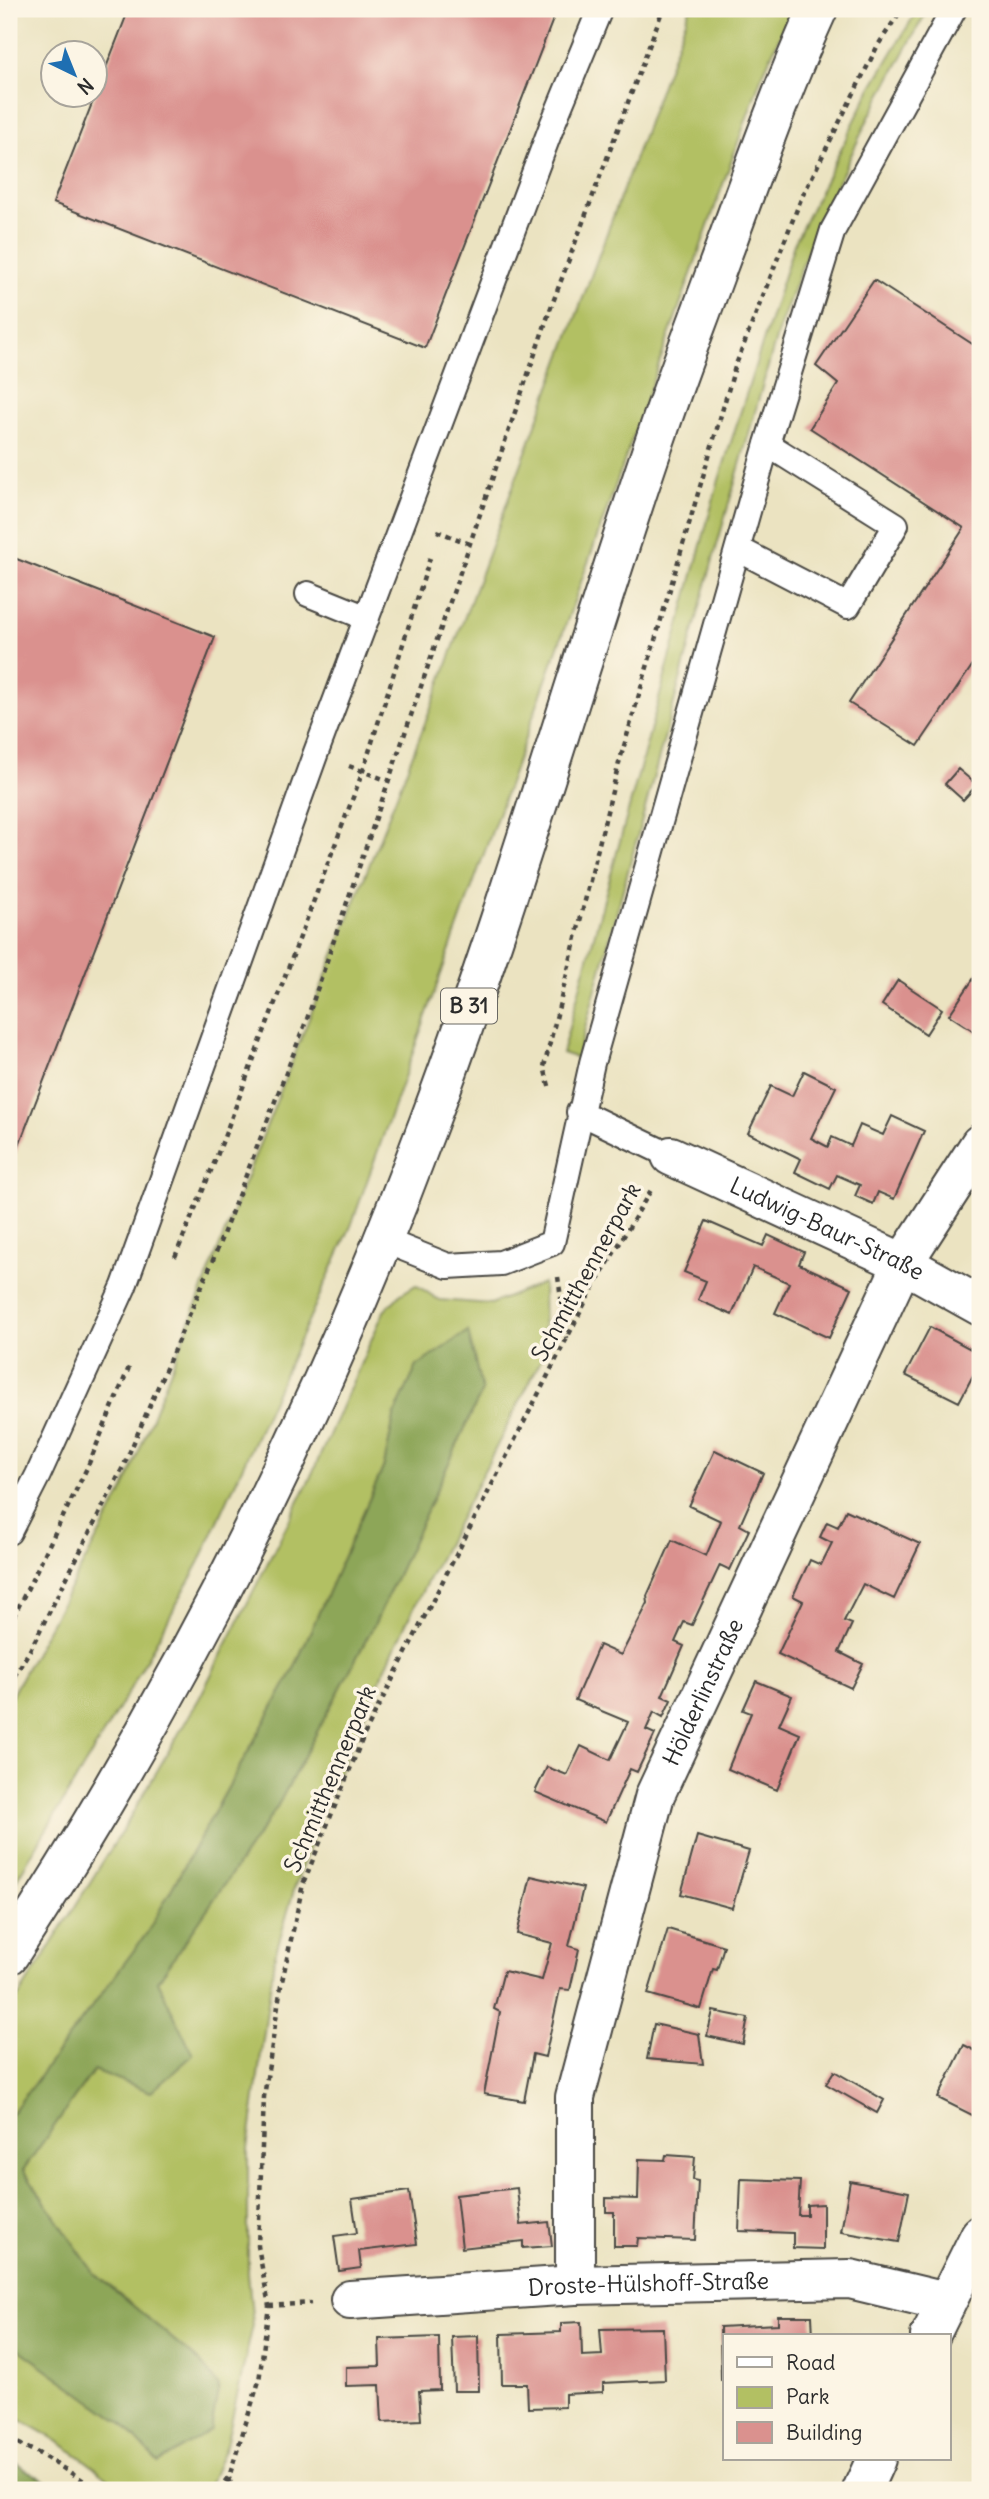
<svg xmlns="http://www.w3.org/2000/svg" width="989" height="2499" viewBox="0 0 989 2499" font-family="Delius,sans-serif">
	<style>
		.green { fill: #b2c063; stroke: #6e7647; stroke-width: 2 }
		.forest { fill: #8da659; stroke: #5c6842; stroke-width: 2 }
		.building { fill: #da918e }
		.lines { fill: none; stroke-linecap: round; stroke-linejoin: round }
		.service-casing { stroke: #484742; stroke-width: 28 }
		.minor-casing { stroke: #484742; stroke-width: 42 }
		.primary-casing { stroke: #484742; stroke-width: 42 }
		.path { stroke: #484742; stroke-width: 4.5; stroke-dasharray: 5 5; stroke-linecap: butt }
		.service { stroke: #fff; stroke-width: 24 }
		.minor { stroke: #fff; stroke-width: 38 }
		.primary { stroke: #fff; stroke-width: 38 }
		.labels { text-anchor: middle; stroke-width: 7; stroke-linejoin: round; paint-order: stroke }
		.shield { fill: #fcf5e5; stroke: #6a6863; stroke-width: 2 }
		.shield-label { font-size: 21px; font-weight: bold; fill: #2b2b2b }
		.street-label { font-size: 23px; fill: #2b2b2b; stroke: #fcf5e5 }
	</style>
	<rect width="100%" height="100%" fill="#fcf5e5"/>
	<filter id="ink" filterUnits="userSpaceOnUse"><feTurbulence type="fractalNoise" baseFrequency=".0143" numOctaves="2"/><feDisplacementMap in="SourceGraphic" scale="14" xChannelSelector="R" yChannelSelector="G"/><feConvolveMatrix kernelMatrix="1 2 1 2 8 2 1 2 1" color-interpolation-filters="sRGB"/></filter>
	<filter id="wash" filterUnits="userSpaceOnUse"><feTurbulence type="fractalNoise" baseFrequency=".00686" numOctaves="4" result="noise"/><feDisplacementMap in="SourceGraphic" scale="28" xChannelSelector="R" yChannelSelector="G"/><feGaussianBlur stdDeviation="1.57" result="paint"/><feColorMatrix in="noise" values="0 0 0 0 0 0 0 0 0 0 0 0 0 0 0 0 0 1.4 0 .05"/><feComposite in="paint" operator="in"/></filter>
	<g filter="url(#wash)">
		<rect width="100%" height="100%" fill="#ebe3c1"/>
		<path class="green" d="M690,9H792L761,78L351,1226L200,1561L132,1686L9,1892V1700L124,1489L431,708Z
			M918,9H928L868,119L814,234L779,328L715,552L577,1058L562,1053L718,483L794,244L871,88Z
			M543,1283L544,1354L406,1623L324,1804L296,1883L274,1959L248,2149V2274L253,2325L226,2445L207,2490H122C96,2467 41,2426 9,2416V2342L122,2423L158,2462L200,2362L94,2273L23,2170L94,2070L151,2091L158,1981L277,1807L375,1623L482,1391L395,1413L384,1466L292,1673L147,1933L9,2117V2012L124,1828L200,1697L308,1483L384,1311L401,1294L416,1285L439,1300L491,1304Z"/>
		<path class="forest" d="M468,1331L482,1391L375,1623L277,1807L158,1981L193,2055L151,2092L94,2070L23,2170L94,2273L200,2362L219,2386L211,2430L158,2463L122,2423L9,2342V2117L147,1933L292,1673L384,1466L395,1413L417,1366Z
			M9,2460H10L60,2490H9Z"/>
		<g id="blocks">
			<path class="building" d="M129,9H557L425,348L53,203Z
				M874,280L980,349V654L918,746L849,703L964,528L810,428L838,384L816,366Z
				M9,556L215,637L9,1171Z
				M958,769L977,785L963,800L945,784Z
				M980,969V1035L949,1015Z
				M898,980L942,1009L926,1034L882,1005Z
				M804,1071L836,1087L811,1138L828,1147L832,1137L851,1146L860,1125L883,1135L892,1116L924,1131L894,1199L878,1192L873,1204L855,1196L860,1185L837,1175L830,1189L795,1172L801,1159L748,1133L771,1086L792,1096Z
				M706,1221L763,1246L768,1235L804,1252L799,1264L852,1288L829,1338L775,1313L789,1283L753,1267L732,1315L698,1300L706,1281L684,1272Z
				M930,1327L980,1354V1362L959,1402L905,1375Z
				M715,1450L763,1473L740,1525L749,1530L730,1570L720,1565L692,1625L684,1622L675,1642L684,1646L662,1696L671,1700L663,1717L654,1712L646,1730L655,1734L637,1772L630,1769L606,1822L535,1792L547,1767L567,1775L581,1746L610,1760L628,1722L575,1700L599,1645L621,1655L648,1603L647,1596L672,1540L706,1556L721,1521L689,1506Z
				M846,1510L920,1544L894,1599L863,1584L844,1621L852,1624L839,1652L863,1664L851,1688L778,1654L803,1601L793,1596L810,1560L821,1565L832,1543L820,1537L827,1522L838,1527Z
				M756,1681L792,1696L779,1725L800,1734L777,1790L728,1769L751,1713L743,1710Z
				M697,1836L749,1851L732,1908L681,1894Z
				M531,1876L583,1888L569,1946L579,1949L570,1990L560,1989L545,2057L533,2054L524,2101L484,2094L500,2012L494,2009L504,1971L542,1980L552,1943L517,1934Z
				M668,1929L724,1946L717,1970L713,1969L701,2009L648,1994Z
				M713,2011L748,2018L743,2044L707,2036Z
				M654,2024L699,2034L703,2064L647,2059Z
				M964,2045L980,2053V2119L938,2098Z
				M834,2071L884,2100L877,2113L826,2084Z
				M666,2155L695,2157L693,2180L698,2181L695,2240L638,2238L637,2246H614V2212H606V2198L638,2199L639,2159L665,2160Z
				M741,2179L800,2181L798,2215H807V2205L823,2204V2249L793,2248V2233L739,2231Z
				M850,2181L909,2192L899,2242L841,2232Z
				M517,2188L521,2225L549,2222L552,2246L523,2248V2241L462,2248L456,2195Z
				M409,2191L417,2244L359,2251L361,2268L339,2271L334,2236L357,2233L352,2199Z
				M778,2316H812L813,2336H725V2380H721L720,2327L778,2324Z
				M581,2322L582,2356L602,2355L600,2329L663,2328L665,2380L603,2383V2392L565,2394V2407L528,2408L527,2384H502L501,2334L561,2332V2323Z
				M478,2336L479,2391H454L452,2337Z
				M439,2337L440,2390L419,2391L421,2420L382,2422L380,2385L346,2386V2367L380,2366L379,2339Z"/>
		</g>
	</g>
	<g filter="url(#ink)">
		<use href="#blocks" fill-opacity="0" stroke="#484742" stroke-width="2"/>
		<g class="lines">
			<g class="service-casing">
				<path id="service" d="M738,549L848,606L896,525L767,444
					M308,594L367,618
					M579,1112L671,1156
					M383,1240L448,1266L501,1263L552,1243L592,1063L767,444L833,230L954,9
					M9,1532L38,1475L124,1286L315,755L553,123L600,9"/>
			</g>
			<g class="minor-casing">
				<g id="minor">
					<path id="s1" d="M671,1156L903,1263L980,1306"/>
					<path id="s2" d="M575,2285V2097L655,1795L903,1263L980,1144"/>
					<path id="s3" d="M350,2300L575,2285L850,2279L946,2302"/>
					<path d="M930,2336L980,2235"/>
					<path d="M862,2490L876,2459"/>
				</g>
			</g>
			<g class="primary-casing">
				<path id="primary" d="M9,1955C180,1693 320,1414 429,1122C515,893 580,657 660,426C678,372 699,319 718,266C750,180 780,92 818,9"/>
			</g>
			<path class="path" d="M437,531L470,544
				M349,766L389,781
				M549,1086L544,1067L619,763L735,367L801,199L878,45L902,9
				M175,1257L215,1161L363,771L430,558
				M558,1277L567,1338
				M9,1626L87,1468L130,1365
				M9,1685L30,1650L124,1465L213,1260L307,1019L550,310L663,9
				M269,2306L311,2303
				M9,2439L38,2453L99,2490
				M229,2478L233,2490
				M220,2490L229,2477L259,2381L269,2306L258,2246L264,2097L281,1986L303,1884L364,1735L588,1297L651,1190"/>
			<use href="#service" class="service"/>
			<use href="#minor" class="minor"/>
			<use href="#primary" class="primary"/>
		</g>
	</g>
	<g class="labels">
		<rect class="shield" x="441" y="988.5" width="56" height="35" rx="5"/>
		<g class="shield-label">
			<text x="469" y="1013">B 31</text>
		</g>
		<g class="street-label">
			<text dy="8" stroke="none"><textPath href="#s1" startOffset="172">Ludwig-Baur-Straße</textPath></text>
			<text transform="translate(586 1272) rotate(-61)" y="8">Schmitthennerpark</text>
			<text dy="8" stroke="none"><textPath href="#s2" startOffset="614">Hölderlinstraße</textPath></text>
			<text transform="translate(330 1779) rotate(-67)" y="8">Schmitthennerpark</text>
			<text dy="8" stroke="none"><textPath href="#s3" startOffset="299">Droste-Hülshoff-Straße</textPath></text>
		</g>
	</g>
	<rect width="989" height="2499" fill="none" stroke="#fcf5e5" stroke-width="35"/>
	<rect x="723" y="2334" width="228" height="126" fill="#fcf5e5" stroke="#a8a49b" stroke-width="2"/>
	<rect x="737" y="2357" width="35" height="10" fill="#ffffff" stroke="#a8a49b" stroke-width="2"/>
	<text x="786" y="2370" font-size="21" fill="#2b2b2b">Road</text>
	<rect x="737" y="2387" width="35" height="21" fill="#b2c063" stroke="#a8a49b" stroke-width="2"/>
	<text x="786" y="2404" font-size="21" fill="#2b2b2b">Park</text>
	<rect x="737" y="2422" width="35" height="21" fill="#da918e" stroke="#a8a49b" stroke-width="2"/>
	<text x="786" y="2440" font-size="21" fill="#2b2b2b">Building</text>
	<g transform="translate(74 74) rotate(137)"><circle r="33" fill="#fcf5e5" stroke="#a8a49b" stroke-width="2"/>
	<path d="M0-5L12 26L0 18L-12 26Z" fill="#1f6fb2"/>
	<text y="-10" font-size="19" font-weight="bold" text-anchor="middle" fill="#2b2b2b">N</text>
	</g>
</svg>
